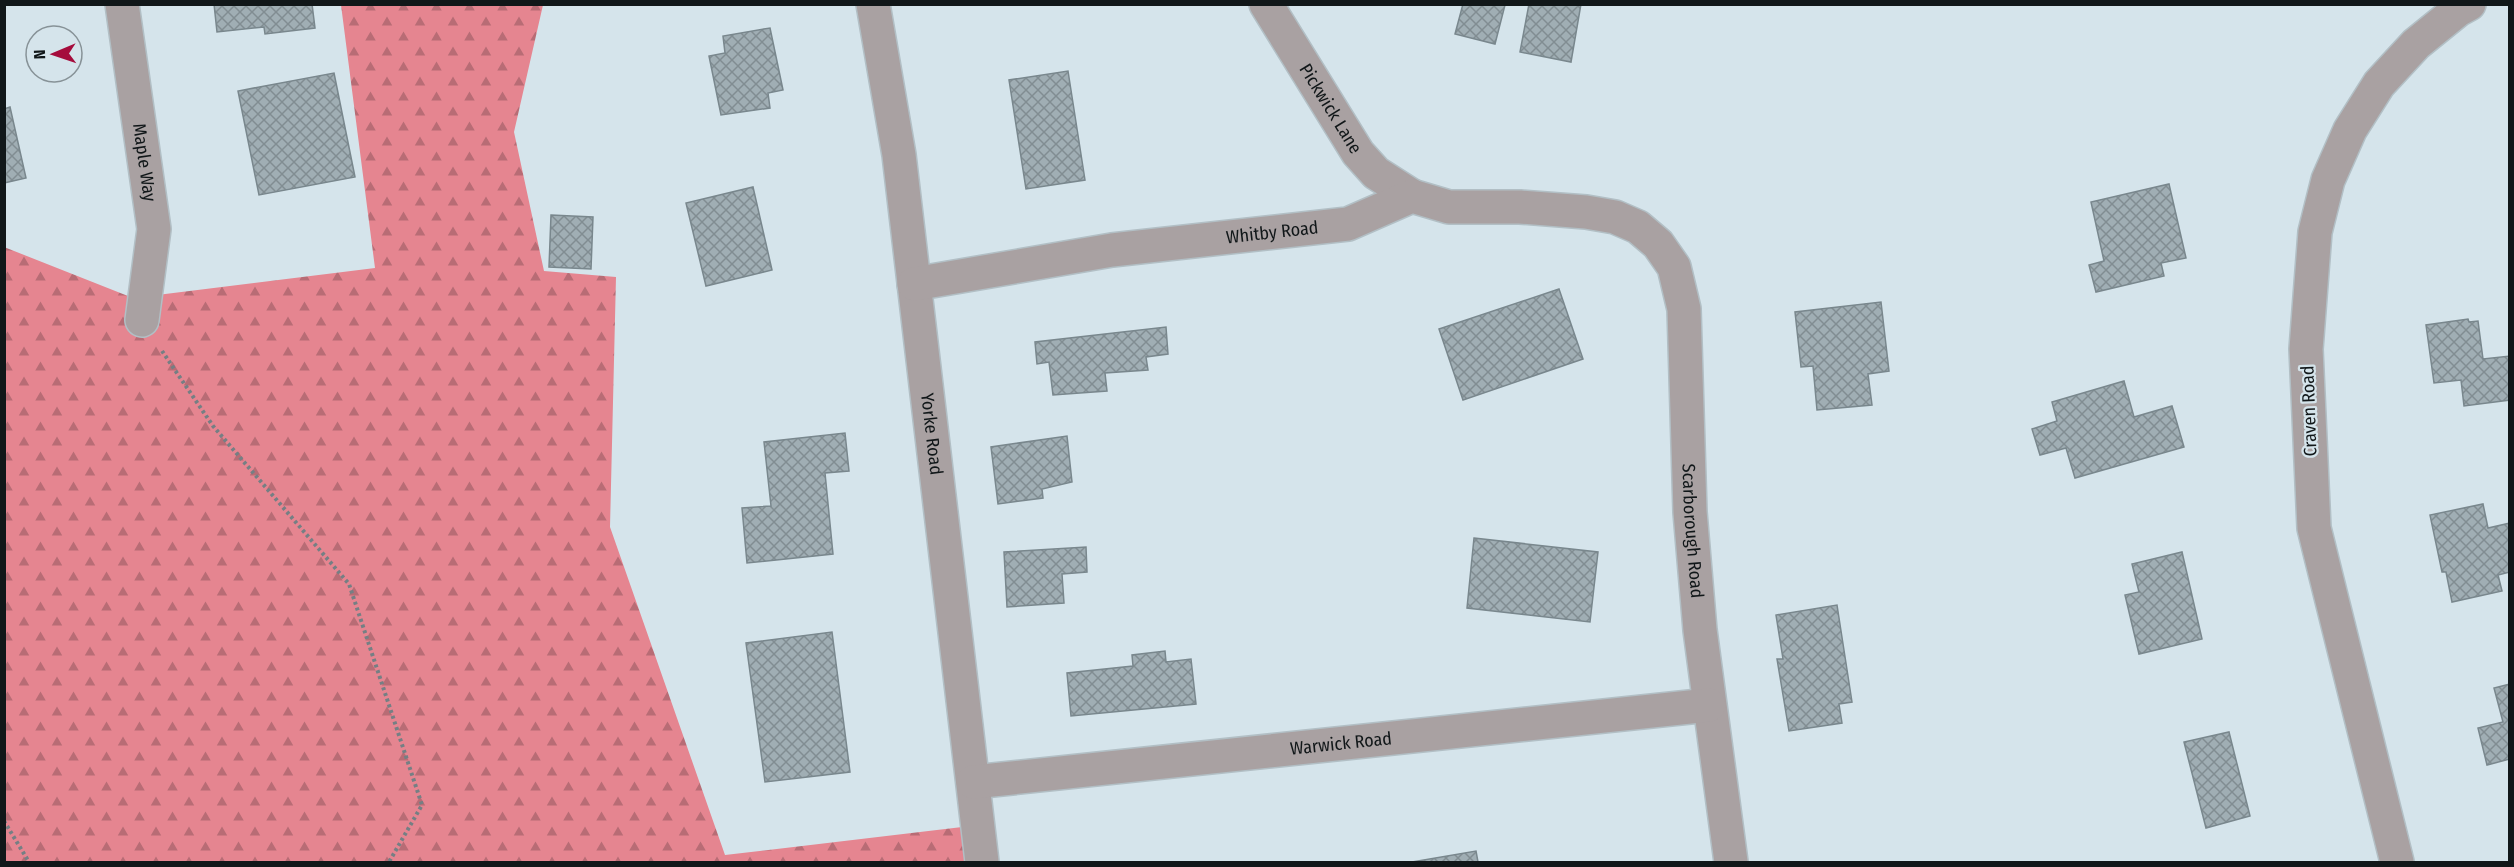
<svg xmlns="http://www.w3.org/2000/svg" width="2514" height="867" viewBox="0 0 2514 867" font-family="'Fira Sans Condensed',sans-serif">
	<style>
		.forest { fill: url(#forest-firs) }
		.building { fill: url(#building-cross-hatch); stroke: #79878d; stroke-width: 1.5 }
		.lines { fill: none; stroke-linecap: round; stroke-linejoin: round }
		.street-casing { stroke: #b2bfc5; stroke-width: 36 }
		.path { stroke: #757f84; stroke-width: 4; stroke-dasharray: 3 3; stroke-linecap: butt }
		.street { stroke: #a9a1a2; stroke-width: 33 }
		.labels { text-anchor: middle; stroke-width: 4.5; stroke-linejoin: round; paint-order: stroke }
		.street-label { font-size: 18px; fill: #111719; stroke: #d5e4eb }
	</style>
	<defs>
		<pattern id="forest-firs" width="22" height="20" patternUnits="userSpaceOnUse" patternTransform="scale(1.5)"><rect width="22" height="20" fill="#e58590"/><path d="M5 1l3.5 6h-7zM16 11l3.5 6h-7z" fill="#b86c75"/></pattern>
		<pattern id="building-cross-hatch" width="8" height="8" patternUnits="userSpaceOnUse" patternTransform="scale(1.5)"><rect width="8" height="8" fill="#a0aeb4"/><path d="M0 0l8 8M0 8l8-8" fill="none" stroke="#818d92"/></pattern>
	</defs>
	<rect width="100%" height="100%" fill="#d5e4eb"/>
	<path class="forest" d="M341,5H543L514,132L544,271L616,277L610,527L725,855L979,825L983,862H5L4,247L133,298L375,268Z"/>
	<path class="building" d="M214,4H312L315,28L265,34L264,27L217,32Z
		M1463,4L1505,5L1495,44L1455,34Z
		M1529,4H1581L1571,62L1520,52Z
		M770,28L783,90L768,93L770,108L721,115L709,56L725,53L723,36Z
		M1068,71L1085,180L1026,189L1009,80Z
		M334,73L355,177L259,195L238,91Z
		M10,107L26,178L4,183V109Z
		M2169,184L2186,258L2161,263L2164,276L2096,292L2089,265L2104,261L2091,202Z
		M753,187L772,270L706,286L686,203Z
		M551,215L593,217L591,269L549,267Z
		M1559,289L1583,359L1463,400L1439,329Z
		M1881,302L1889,371L1868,374L1872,405L1817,410L1813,366L1801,367L1795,312Z
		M2468,319L2469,322L2478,321L2483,359L2510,356V400L2464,406L2461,380L2434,383L2426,325Z
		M1166,327L1168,354L1146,357L1148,370L1105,373L1107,391L1053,395L1049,362L1037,364L1035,342Z
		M2124,381L2134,417L2172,406L2184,447L2075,478L2066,448L2040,455L2032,429L2057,421L2052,402Z
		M845,433L849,471L825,473L833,554L747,563L742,508L771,506L764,442Z
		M1067,436L1072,482L1042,489L1043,498L998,504L991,447Z
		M2483,504L2488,528L2510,523V572L2498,575L2502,591L2452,602L2446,572H2442L2430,515Z
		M1474,538L1598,552L1590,622L1467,608Z
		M1086,547L1087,572L1062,574L1064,603L1007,607L1004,552Z
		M2182,552L2202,639L2139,654L2125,595L2139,592L2132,564Z
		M1837,605L1852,702L1839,704L1842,723L1789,731L1777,659H1783L1776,615Z
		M832,632L850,772L765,782L746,643Z
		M1165,651L1166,662L1191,659L1196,704L1071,716L1067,673L1133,666L1132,655Z
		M2510,684V759L2487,765L2478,728L2503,722L2494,688Z
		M2229,732L2250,816L2206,828L2184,742Z
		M1476,851L1478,862H1412Z"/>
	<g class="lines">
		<g class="street-casing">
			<g id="street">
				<path id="s1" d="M122,4L154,229L142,320"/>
				<path id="s2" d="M873,4L899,155L982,862"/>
				<path id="s3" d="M1266,4L1358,153L1376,173L1412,196"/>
				<path id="s4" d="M914,284L1112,250L1348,224L1412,196L1449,207H1520L1586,212L1615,217L1638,227L1658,244L1674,267L1684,309L1690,512L1700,630L1731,862"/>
				<path id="s5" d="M973,782L1709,705"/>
				<path d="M2397,862L2314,528L2306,349L2315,232L2328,180L2350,130L2379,84L2416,44L2458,10L2469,4"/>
			</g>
		</g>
		<path class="path" d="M162,351L213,426L349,584L422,805L389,862
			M4,821L29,862"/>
		<use href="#street" class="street"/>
	</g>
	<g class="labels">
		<g class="street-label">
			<text dy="6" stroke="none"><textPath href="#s3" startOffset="123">Pickwick Lane</textPath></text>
			<text dy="6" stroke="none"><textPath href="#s1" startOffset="160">Maple Way</textPath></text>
			<text dy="6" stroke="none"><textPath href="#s4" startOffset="362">Whitby Road</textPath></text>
			<text transform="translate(2309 411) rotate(-92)" y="6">Craven Road</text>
			<text dy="6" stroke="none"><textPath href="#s2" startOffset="434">Yorke Road</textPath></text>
			<text dy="6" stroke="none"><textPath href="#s4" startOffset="1058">Scarborough Road</textPath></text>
			<text dy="6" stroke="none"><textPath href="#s5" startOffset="370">Warwick Road</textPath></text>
		</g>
	</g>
	<rect width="2514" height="867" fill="none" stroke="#111719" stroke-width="12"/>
	<g transform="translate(54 54) rotate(268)"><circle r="28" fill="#d5e4eb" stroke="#879297" stroke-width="1.5"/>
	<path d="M0-4.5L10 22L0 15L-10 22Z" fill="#a50c3c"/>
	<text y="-9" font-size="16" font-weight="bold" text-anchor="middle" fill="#111719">N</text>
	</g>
</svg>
